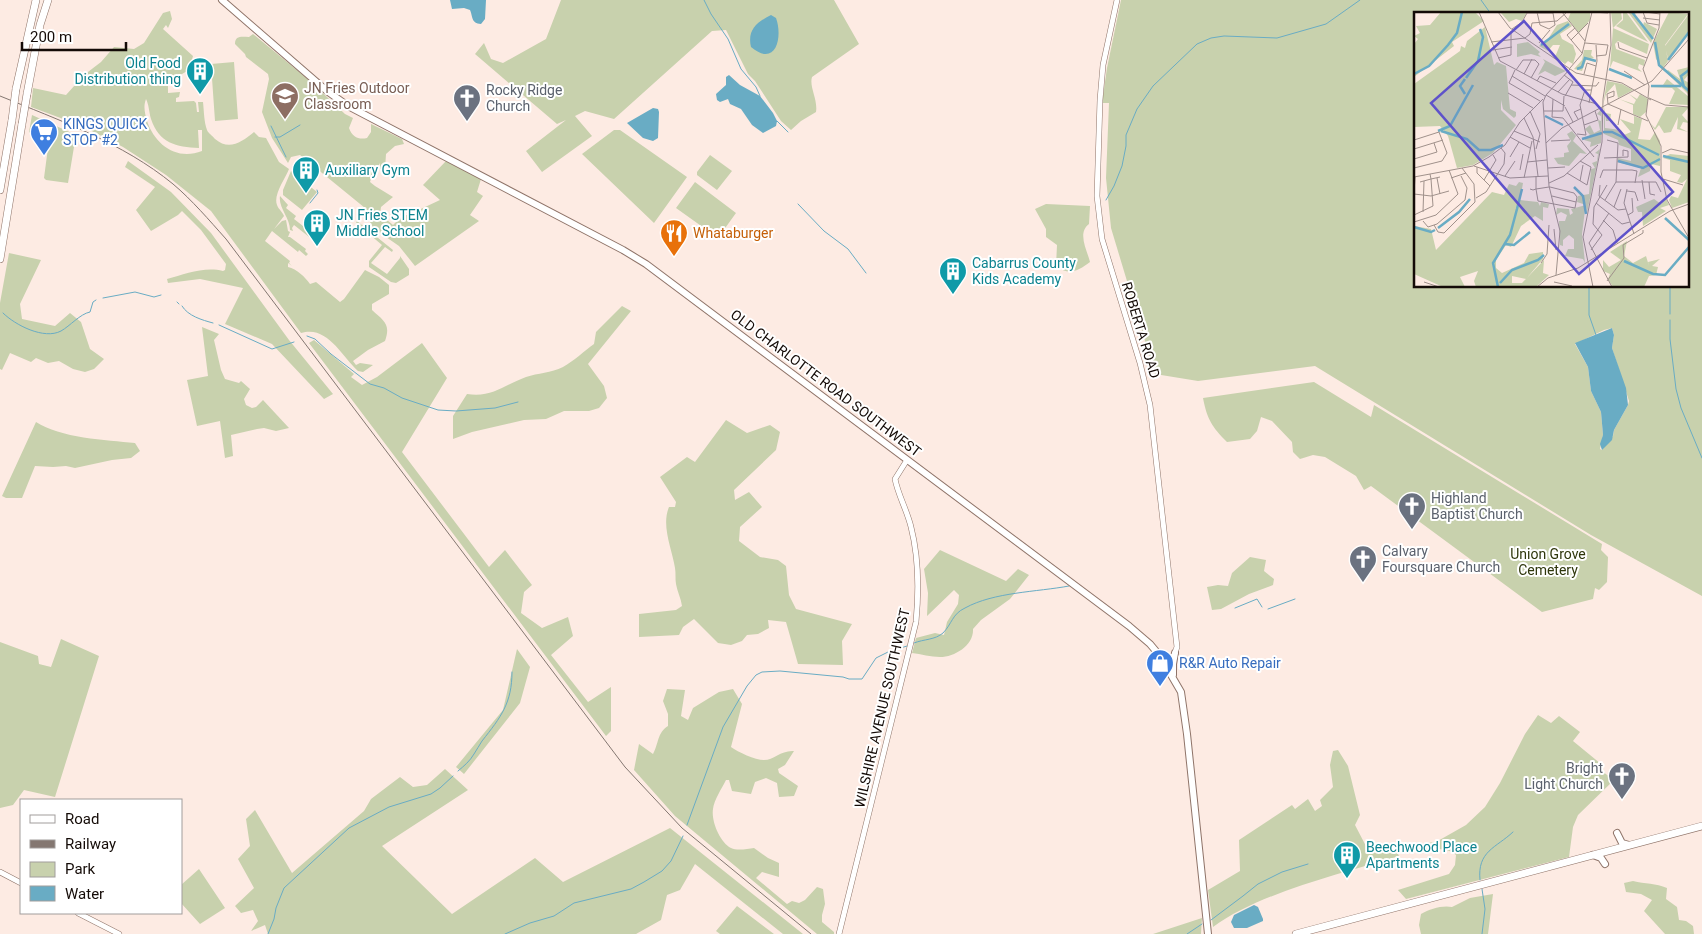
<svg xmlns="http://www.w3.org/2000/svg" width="1702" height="934" viewBox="0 0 1702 934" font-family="Roboto,sans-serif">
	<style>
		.green { fill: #c8d1ad; fill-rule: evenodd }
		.water { fill: #69acc4 }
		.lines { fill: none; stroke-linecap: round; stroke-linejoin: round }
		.stream { stroke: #69acc4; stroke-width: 1 }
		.minor-casing { stroke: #8f7469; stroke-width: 6 }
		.major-casing { stroke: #8f7469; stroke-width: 8 }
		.highway-casing { stroke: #8f7469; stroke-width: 8 }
		.minor { stroke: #fff; stroke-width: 5 }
		.major { stroke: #fff; stroke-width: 6 }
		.highway { stroke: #fff; stroke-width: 7 }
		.rail { stroke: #847771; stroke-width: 1 }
		.highway-bridge-casing { stroke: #8f7469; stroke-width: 8; stroke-linecap: butt }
		.highway-bridge { stroke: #fff; stroke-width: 7 }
		.labels { text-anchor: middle; stroke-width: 4; stroke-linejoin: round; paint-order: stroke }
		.culture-label { font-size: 14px; fill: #0d838f; stroke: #fff; text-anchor: start }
		.education-label { font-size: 14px; fill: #785e54; stroke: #fff; text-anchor: start }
		.worship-label { font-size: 14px; fill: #5b616d; stroke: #fff; text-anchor: start }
		.shop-label { font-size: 14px; fill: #366cbe; stroke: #fff; text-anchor: start }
		.food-label { font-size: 14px; fill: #c56008; stroke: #fff; text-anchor: start }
		.street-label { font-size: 14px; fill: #140b07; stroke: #fff }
		.park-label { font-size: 14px; fill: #2e360b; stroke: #fff }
		.inset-river { fill: none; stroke: #69acc4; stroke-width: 2.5 }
		.inset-road { fill: none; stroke: #a0918b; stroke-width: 1 }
		.view { fill: #5e52ca; fill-opacity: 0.15; stroke: #5e52ca; stroke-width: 2.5 }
		.inset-edge { fill: none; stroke: #140b07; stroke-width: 2.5 }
	</style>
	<rect width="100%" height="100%" fill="#fdebe3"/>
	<path class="green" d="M561,0H834L859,44L812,77C809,87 818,99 816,112L801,121L791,130L781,121L755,81L748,74L726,30L712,31L614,119L585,111L575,116L592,136L542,172L526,151L566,120L557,124L475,54L484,43L491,59L503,63L546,39Z
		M1121,0H1702V596L1591,535L1315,366L1198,381L1155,374L1111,228L1106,178L1109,103H1102L1107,68ZM1416,14H1688V286H1416ZM1612,328L1614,335L1612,348L1629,401L1628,405L1614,430L1613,436L1602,450L1600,449L1603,435L1601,412L1591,391L1588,367L1575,344L1604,330Z
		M170,11L172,19L168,28L166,25L163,29L193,56L189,70L168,82V93L180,92L179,97L176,98V102L194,101L196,103L197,112H199L198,102H203C204,111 204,122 207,130C208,133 213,136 215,139C229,151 242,142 254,132L259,137L266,138L279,162L289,169C285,179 273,195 277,205C279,210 282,211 284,216L274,229L282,221L286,220L288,231L290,232L288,237H290L306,249L305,251L308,254L306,256L299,250L298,252L272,231L265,241L290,261L289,263L292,266L288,263V267C297,269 305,277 310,284L316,282L340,302L344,299L365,270L379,277L389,285V294L372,304V310C384,321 391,324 385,341L368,350L353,361L356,365L360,363L373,365L363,372L358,371C341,355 327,325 301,333L211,211L166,175L123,147L82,126L31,107L33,88L66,95L84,75L101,62L114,47L134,49L144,43L163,13ZM146,99C149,105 149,112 151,119C159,143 176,147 199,148L198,130H202V151C177,161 155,145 147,121C145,113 143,107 146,99Z
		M253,34L309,80L345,114L353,118L349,128C352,137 359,140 367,138L371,132V124L402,139L404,144L395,146L386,154L385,169L383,170L380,169V163L377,169L374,170L370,182L375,186L393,197L381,207L380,214L393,225L403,215H408L440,200L423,185L446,161L481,179L477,192L483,196L470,215L479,221L415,266L399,246L373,228L365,212V208L300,155L291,157L288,163L272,138L262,112L269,79L268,74L246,57L245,54L235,44C235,35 242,37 249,37Z
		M234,62L238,119L215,121L211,64Z
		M32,115L76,135L68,183L46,180L44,178L49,140L38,138L29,132Z
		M614,130H620L687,177L654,223L582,154Z
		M710,155L732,171L717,190L697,175V172Z
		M128,161L171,192L211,233L289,340L333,394L324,399L272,344L225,324L243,288L200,279L168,283L167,279C185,274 205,266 223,271L225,270L226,264L201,230L182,211L178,215L151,231L136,210L155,187L125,167Z
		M291,171L317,192L302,210L283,195V190Z
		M695,182L736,213L718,238L676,208Z
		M280,196L288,205L286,208L296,216L294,219L321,240L319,243L315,238L313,240L294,225L292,228L293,231L290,230C290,218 278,207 280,196Z
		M1046,204L1090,206L1089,224C1077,233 1087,250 1090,262C1078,271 1069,276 1056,266L1057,245L1046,237V229L1035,209Z
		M357,221L393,250L392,252L385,247L371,263L387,274L400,258V256L409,269V275L396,283L391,282L369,267V261L382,245L356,223Z
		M9,253L41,260L20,304L22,319L55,326L70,313L81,322L90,349L104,359L94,369L85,372L73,369L59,361L48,363L36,358L31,362L10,353L2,370L0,369V303Z
		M622,306L631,311L588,364L604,386L607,398L599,408L589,411H564L546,419L524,420L472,432L453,439V416L467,394C492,398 504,385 526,377C538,373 551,373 563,367C574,361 584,351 594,344L596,332Z
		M202,327L219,334L214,340L221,370L225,379L239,383L241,381L250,389L244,399L246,405L252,408L256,407L263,400L289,428L276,431L264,428L257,429L231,435L233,456L225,458L220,421L197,426L187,380L208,376Z
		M314,340L354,374L351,377L362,385L377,377L422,343L447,378L402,452L489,567L505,550L532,585L524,592L521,613L542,628L568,617L573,636L551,655L588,702L611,687V731L606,736L309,343Z
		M1314,382L1371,417L1374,405L1602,544L1601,550L1608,557L1607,582L1599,590L1595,588L1593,599L1542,612L1371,486L1364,490L1356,476L1325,457L1313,455L1300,459L1293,452L1292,442L1272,421L1261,417L1257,431L1250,439L1227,442C1212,427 1207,419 1203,398Z
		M726,420L747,433L770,425L780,432L776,450L734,490L735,500L749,492L762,507L740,527L739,541L760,557L778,560L786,566L789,595L796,609L852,624L842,641L843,665L798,664L786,622L768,620L769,628L758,634L747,635L742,641L731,645L718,643L694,619L683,627L679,635L639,637V614L676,610L682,606C681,598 677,591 676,584C675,579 676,573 675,568C672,549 661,526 669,507H675L676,502L660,477L687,457L695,462Z
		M36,422C60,438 106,440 135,443L140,451L131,458L112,460L75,468L66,466L53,467L35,466L22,498H6L2,496Z
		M940,550L1006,581L1018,569L1029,575L1010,599L981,620L973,629C974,645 955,657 940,657C931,657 921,654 912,653L916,638L935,633L944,635L947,622L958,604L959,595L954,590L927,616L928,593L924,569Z
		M1250,557L1266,560L1264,571L1274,579L1273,585L1249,594L1221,609L1212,610L1207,587L1218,585L1228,586L1232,573Z
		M61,639L99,656L55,797L24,790L13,805L0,808V642L38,656L39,664L51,667Z
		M517,649L530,667L520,703L464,774L456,767L503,710Z
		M667,689L685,690L681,716L688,720L693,708L719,692L733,689L742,704L731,747C738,752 755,760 764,760C774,760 781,750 794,751L785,765L778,769L779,773L798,786L794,796L779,797L777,783L766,778L755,782L751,794L732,791L729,780H726C722,788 714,800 713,809C711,821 720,842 731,848C737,851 747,849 754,848L768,858L779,863V877L762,872L756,878L787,904L792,901L799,903L805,900L817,887L823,889L825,904L822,915V922L834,932V934H817L675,816L634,770L639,744L653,754C659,743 657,733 668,726V714L663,701Z
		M1538,715L1551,723L1559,716L1580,732L1573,741L1601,764L1599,769L1614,780L1578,815L1573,827L1569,857L1406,899L1398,890L1449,874L1455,865L1456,855C1446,846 1428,850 1415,852L1418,844L1436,842L1466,825L1485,807L1500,783L1525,734Z
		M1338,750L1348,766L1360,815L1355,825L1368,850L1383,852L1396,850L1399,856C1341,874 1261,892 1213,927L1208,890L1240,871L1239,840L1292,805L1295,809L1308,799L1315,811L1322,806L1320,800L1333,787L1330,765L1333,751Z
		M445,769L468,790L382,846L452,914L535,858L563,882L670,828L803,934H783L695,864L680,890L667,895L661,920L636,934H268L265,925L251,931L258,921L253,910L241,913L235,906L254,888L238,859L250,846L246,819L255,810L292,873L364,811L371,799L400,777L413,787L427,785Z
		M199,869L225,908L200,924L181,903V885Z
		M1633,881C1645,884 1656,883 1667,888L1666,899L1677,907L1679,920L1686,921L1693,926L1694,934H1665L1644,911L1652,900L1641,894L1626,892L1624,883Z
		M1493,894L1488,934H1421L1419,925L1421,914C1430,909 1442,905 1452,907L1470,898Z
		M737,906L774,934H720L716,931Z
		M1202,918L1201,934H1153Z"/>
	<path class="water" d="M450,0H486L485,19L481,24C471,23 473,17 470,10L464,8L452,9Z
		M771,15L776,18C783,37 776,68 751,47C747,30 757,22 771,15Z
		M729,75L740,85L760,96L773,113L777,121L776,126L763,133L752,125L741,109L730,104L728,99L720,102L717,100L716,94L726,85V77Z
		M653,108L658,109L659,112L658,138L653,141L643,138L627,123Z
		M1612,328L1614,335L1612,348L1626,388L1628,405L1614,430L1612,440L1602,450L1600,444L1603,435L1601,412L1591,391L1588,367L1575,343Z
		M1254,905L1258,907L1263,919V921L1247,928H1234L1231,922L1234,915Z"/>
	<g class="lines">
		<path class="stream" d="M704,0L711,14L728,39L741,69L756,87L760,96
			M1481,0L1491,14
			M775,122L777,121L788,132
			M271,126L286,157
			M275,137H280L300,125
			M1106,200L1114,186L1122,166L1126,146V135L1137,109L1153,86L1197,44L1211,38L1224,36L1277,38L1326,24L1360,0
			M310,203L318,193L317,190
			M798,204L824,231L848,249L866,273
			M1589,286V315L1596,335
			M103,298L135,292L154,297L161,295
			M177,302L179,304
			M182,306C188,316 202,320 213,323
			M3,313C15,325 44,340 61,331C70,326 80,314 90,312L93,302L96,300
			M1670,314V286
			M1670,320V339L1676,389L1681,408L1702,458
			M219,325L272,349L294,342
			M307,336L315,339L331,354L370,384L384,388L402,398L438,410L456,411L495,408L518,402
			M1235,608L1257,599L1262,607
			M1268,609L1295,599
			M914,643C924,639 935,640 943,633C952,624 952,614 965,608C994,592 1037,592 1069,586
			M458,771C464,766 470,761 474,754C477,750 479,745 482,741C501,717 512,703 512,672
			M687,825L723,727L747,686L756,675L762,672L780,671L843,677L849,679H862L876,658L888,652L907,646
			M1480,880C1477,851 1496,848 1513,832
			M1482,889L1485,909L1482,934
			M1211,920L1243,896L1258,884L1282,872L1308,864
			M268,934L274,919L276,908L284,888L349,828L389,807L431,794L440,788L453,776
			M505,934L530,923L554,916L574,903L631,889L644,882L662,871L671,861L683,836
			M1187,934L1202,924"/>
		<g class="minor-casing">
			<path id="minor" d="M1117,0L1103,65L1100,100L1097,196L1102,239L1140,363L1150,405L1177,647L1174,655L1165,663
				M0,872L21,883
				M78,913L119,934
				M839,934L916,622C919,590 919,558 911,527C907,510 898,495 895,479L907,460"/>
		</g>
		<g class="major-casing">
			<path id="major" d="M222,0L327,91L348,106L623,250L646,264L1129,626L1150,644L1160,656L1181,692L1187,734L1208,934
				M1173,675V664L1175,653
				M1617,833L1622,843L1629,845
				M1593,855L1601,858L1605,864"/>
		</g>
		<g class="highway-casing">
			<path id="highway" d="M16,89L36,0
				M27,94L40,25L48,0
				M0,190L12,120
				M0,259L22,124
				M1296,934L1702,826"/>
		</g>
		<use href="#minor" class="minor"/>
		<use href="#major" class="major"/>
		<use href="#highway" class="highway"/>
		<path class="rail" d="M0,96C59,120 123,143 173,184C192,200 209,220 226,239L625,767L682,828L811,934"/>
		<g class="highway-bridge-casing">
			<path id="highway-bridge" d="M12,120L16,89
				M22,124L27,94"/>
		</g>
		<use href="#highway-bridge" class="highway-bridge"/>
	</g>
	<defs>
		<g id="building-pin" transform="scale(1.4375)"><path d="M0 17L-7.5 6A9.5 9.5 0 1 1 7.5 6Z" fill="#0f9aa8" stroke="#fff"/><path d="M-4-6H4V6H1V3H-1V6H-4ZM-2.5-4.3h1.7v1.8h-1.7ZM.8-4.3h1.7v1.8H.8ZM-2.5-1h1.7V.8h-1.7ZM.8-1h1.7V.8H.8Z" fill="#fff"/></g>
		<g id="school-pin" transform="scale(1.4375)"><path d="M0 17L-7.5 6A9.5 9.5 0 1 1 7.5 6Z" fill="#8d6e63" stroke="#fff"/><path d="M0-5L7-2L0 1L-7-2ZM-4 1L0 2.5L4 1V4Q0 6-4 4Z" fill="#fff"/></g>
		<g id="church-pin" transform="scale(1.4375)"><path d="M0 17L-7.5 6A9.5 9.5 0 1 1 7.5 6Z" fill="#6b7280" stroke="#fff"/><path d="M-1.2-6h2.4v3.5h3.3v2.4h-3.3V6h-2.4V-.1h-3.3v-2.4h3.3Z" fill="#fff"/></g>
		<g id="supermarket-pin" transform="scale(1.4375)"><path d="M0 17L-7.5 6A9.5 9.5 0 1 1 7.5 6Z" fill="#3f7fe0" stroke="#fff"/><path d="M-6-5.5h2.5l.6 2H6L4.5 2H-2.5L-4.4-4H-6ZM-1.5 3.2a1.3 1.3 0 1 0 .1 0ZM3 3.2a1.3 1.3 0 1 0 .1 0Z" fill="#fff"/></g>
		<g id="restaurant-pin" transform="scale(1.4375)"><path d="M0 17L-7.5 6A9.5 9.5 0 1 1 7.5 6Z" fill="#e8710a" stroke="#fff"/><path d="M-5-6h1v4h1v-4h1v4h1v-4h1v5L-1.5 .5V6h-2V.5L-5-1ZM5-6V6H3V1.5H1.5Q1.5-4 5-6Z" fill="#fff"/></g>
		<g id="shop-pin" transform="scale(1.4375)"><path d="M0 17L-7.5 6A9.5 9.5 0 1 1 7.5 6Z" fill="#3f7fe0" stroke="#fff"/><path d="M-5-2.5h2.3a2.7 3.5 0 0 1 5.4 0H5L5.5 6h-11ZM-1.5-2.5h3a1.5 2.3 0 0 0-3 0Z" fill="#fff"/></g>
	</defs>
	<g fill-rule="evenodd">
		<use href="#building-pin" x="200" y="71"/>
		<use href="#school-pin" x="285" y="96"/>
		<use href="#church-pin" x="467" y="98"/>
		<use href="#supermarket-pin" x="44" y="132"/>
		<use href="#building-pin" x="306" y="170"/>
		<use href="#building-pin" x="317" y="223"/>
		<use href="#restaurant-pin" x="674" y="233"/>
		<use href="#building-pin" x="953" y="271"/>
		<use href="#church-pin" x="1412" y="506"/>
		<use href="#church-pin" x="1363" y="559"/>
		<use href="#shop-pin" x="1160" y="663"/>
		<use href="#church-pin" x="1622" y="776"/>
		<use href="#building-pin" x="1347" y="855"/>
	</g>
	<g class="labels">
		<g class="culture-label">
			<text x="181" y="68" text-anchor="end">Old Food<tspan x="181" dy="16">Distribution thing</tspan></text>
			<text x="325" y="175">Auxiliary Gym</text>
			<text x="336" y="220">JN Fries STEM<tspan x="336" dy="16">Middle School</tspan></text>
			<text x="972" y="268">Cabarrus County<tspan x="972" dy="16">Kids Academy</tspan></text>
			<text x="1366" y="852">Beechwood Place<tspan x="1366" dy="16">Apartments</tspan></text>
		</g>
		<g class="education-label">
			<text x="304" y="93">JN Fries Outdoor<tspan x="304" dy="16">Classroom</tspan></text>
		</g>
		<g class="worship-label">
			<text x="486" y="95">Rocky Ridge<tspan x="486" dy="16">Church</tspan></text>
			<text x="1431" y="503">Highland<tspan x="1431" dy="16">Baptist Church</tspan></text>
			<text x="1382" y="556">Calvary<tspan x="1382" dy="16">Foursquare Church</tspan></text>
			<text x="1603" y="773" text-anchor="end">Bright<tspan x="1603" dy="16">Light Church</tspan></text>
		</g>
		<g class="shop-label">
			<text x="63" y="129">KINGS QUICK<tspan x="63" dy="16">STOP #2</tspan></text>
			<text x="1179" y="668">R&amp;R Auto Repair</text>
		</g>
		<g class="food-label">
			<text x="693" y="238">Whataburger</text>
		</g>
		<g class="street-label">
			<text transform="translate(1141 330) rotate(73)" y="5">ROBERTA ROAD</text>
			<text transform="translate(826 383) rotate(37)" y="5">OLD CHARLOTTE ROAD SOUTHWEST</text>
			<text transform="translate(882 708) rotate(-77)" y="5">WILSHIRE AVENUE SOUTHWEST</text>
		</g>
		<g class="park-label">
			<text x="1548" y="559">Union Grove<tspan x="1548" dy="16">Cemetery</tspan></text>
		</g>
	</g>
	<g transform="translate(1414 12)">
		<rect width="275" height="275" fill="#fdebe3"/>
		<path d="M27,0H61L70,9L38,30L40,34L0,65V32L4,27L0,24L6,21L2,14L16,13ZM86,0H113L108,9L102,7L95,10ZM157,0L176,1V8L165,21L154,7ZM197,0H207L208,7L199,16L235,32L233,42L204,29L201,32L202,37L231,48L230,54L225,52L224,56L228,60L199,49L196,56L199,16ZM209,0H212L234,30L202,14L209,8ZM214,0H226L220,2L225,11L229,14L230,10L243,17L237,31ZM255,0L274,2L251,33L254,49L249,56L242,47L239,31ZM275,2V18L254,47L251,34ZM154,9L158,14L146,22L148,27L159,33L162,42L159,52L154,49L151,52L141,45L146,33H139L134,39L125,34L134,27L143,13ZM71,15L80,53L83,50L92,54L96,97L102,100V104L100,106L89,97L87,88V98L102,113L79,141L59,153L43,156L34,124L26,114L0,115V72L46,39L47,34L51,36L53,29ZM114,30L126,40L124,42L127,45L117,42L103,45V32ZM170,38H178L177,43L180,46L172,48L168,59L160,57L168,48ZM129,47L142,54L152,59L141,64L131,59L124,63L131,50ZM275,55V62L270,68L275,71V83L252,60L254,58L266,67L263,58ZM253,67L275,85V93L255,92L261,79L258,76L236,75L249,73ZM193,69L208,72L219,78L204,86L201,72L192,82L189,93ZM215,82L223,87L226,82L234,87L232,100L226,105L219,102V93L205,87L220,92L222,88ZM190,95L191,101L197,102L196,109H192L191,101V116L207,118L210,123L217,120L206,107L220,112V104L228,107L224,127L236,128L241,120L246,129V154L237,152L236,159L224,165L227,156L203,150L204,146L217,149V137L205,133L204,128L190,122ZM252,95H275L268,103L275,111L269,110L266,116L274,120L263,117L264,105L257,120L250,121L245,113L241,118L236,111L241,116ZM188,96L187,131L176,135L177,130L170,128L176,123L171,117L176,113L180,121L186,118L184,108L187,109V104L183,102ZM158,119L162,124L159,129L173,142L166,141L155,154L144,152L140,146L150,145V141L155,140L153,134L157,129L153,122ZM186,137L173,201L172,194L171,198L168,222L171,251L169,247L151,244L154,237H160V227L155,223L149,228V234L146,233L145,209H151L153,203L147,200L142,203L143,196L155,197L156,203L159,201L157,197L172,193L163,190L164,184L175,182L177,157L181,156L178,151L183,149L184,142L181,141ZM256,142L275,144V190L258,196L255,188L257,184L264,186L273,167L268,171L263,170L267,163L256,159V148L249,146ZM105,170L109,171L106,188L124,190L126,194L127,190L135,192L134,196L129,195V209L121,204L107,214L97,235L92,233L82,248V256L88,261L110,251L115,242L129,240V247L112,267L98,264V271H108L130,248L129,261L135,263L122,275H62L60,269L64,259L46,265L51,275H29L0,262V214L17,217L22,238L78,180L90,183L95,172L102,174ZM240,187L247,192L252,187L255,193L246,196L252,199L229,214L228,200H224L222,195ZM213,229L210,244L219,251L232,244L235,254L234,250L246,247L238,254L244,255L242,263L235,264L230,275H199L194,267L196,262L189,259V248L195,255L207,248L196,240Z" fill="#c8d1ad"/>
		<path class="inset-river" d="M218,0L239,27M241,30L245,53L275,79M127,33L155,12M254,48L275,20M163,57L168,55L171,46L182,49M195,57L218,66M0,62L15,54L34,33L43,21L48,0M52,66L64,49L69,25L66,17M51,67L46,74L51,82M237,74H267M270,75L267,64L275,58M131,104L149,113M24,119L36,114L59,73M27,119L53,127L65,138H77L89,133M189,120H198L245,143M168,127L188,121M249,144L275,150M204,149L229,156L246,147M160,175L169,184L172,202M103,197L108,177M251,206L275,228M0,215L17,220L21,218M24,216L45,200L56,187M91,232L100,233L116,220M210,249L239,262L251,263L275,235M86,271L98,258L124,248L130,243M84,275L79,251L96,223L103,197"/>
		<path class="inset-road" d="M65,0L86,49L148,82L183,92L186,96M84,0L96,16L162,61L208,71L237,88M123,0L126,13L135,17L141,13L139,1M148,0L171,29M229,0L233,11L245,13M231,0L246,2M229,6L246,8M161,16L153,23L168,41M98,17L108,10L113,1H139M157,28L174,11M77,30L111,26L116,22L118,11L143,9L153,0M204,30L205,36L233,46M125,31L136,18M171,31L194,33L192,43L182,44M79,38L98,35M84,46L97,43V19M156,56L168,42L178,0L194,1M101,58L95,71L126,89M102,58L109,48H121L125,52L117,66M210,59L231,73M110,62L118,47M170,62L173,51L182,54M150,63L159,70L151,84M98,64L131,84M123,69L126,64L142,71M157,73L182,74L185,70M144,80L156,67M94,81L119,96M132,83L151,94M234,86L235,74L229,57L245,16L246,0M235,86L251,93L275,95M139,87L138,105L149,106L180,145M234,87L232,103L247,134V160L253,188L275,226M175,91L183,49L182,33M194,92L234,109M194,92L193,82L200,79V84L194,86M151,95L159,110M116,99L126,122L122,137M130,99H149L150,84M110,106L119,125L124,164M164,107L160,100L167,97M170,113L184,108L181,99M204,113L207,97M100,119L126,130M163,122L172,123L166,93L171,78H177M96,125L116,136M0,128L25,120L33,141L28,149L0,156M137,129L156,128M132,131L148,116L238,69L275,27M0,137L29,128M248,141L257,137L275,141M96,145L105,130M190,146L214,145V139L209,138V144M0,147L23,140L20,131M113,150L133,148M60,154L96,166L134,164M63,155V161L76,174M134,156L151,155M106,158L109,142M153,161L173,173L177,155L166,149M91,164L101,149M0,165L59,154L75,145L91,133L106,110L129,87M23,166L26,182M37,166L52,161M110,166L118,129M186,166L189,158H218L223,159L221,171M249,167L269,173M70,168L82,148L79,143M228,168L231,187M166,169L169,153M6,170L17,167L16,162M202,170H242L247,180M235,170L236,182L241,183M135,171L150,164L184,133M186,173L185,184L204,198L212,197M116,177L119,178L122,177L135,175H136L160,181L163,185L161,196L124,189L122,177V164M213,177L210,191L220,222M213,179L221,180L224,189M0,181L1,165M0,182L17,184L35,179M138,184L162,190M62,186L72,180L90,152L91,141L87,136M191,188L202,170L204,131L193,128M182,191L208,212L216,210M200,195L207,177M9,200L10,169M195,201L175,231L198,275M0,203L19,194L17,167L26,165M214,203L219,200L218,186M189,208L199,218L203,231M9,209L14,215L23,212L51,188L53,176L47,164M0,210L22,203L44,182L35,158M20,213L24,220L30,221L61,190L60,172L48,156M140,217L142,238M177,238L188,223L179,212L180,195L193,173M127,251L133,242L135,213M142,263L146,219L135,174L129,90L132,83L156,57M193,269L210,246L209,233L229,221V218M10,270L25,275M140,270L158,274M123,275L134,266L164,256L256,199L275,192M179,275L169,225L188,130L189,87L197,33L196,0"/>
		<path class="view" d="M110,9L259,180L165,262L17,91Z"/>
		<rect width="275" height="275" class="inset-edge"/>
	</g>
	<rect x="20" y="799" width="162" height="115" fill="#ffffff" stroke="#a19d9c"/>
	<rect x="30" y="815" width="25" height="8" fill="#ffffff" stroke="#a19d9c"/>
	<text x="65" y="824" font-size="15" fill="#140b07">Road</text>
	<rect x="30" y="840" width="25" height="8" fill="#847771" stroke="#a19d9c"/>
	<text x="65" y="849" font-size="15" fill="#140b07">Railway</text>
	<rect x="30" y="862" width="25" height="15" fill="#c8d1ad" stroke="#a19d9c"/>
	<text x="65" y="874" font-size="15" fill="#140b07">Park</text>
	<rect x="30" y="886" width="25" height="15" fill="#69acc4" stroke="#a19d9c"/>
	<text x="65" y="899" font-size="15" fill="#140b07">Water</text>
	<path d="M22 42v8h104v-8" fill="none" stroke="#140b07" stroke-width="2.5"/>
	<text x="30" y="42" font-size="15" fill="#140b07" stroke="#ffffff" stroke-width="4" paint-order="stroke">200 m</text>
</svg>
